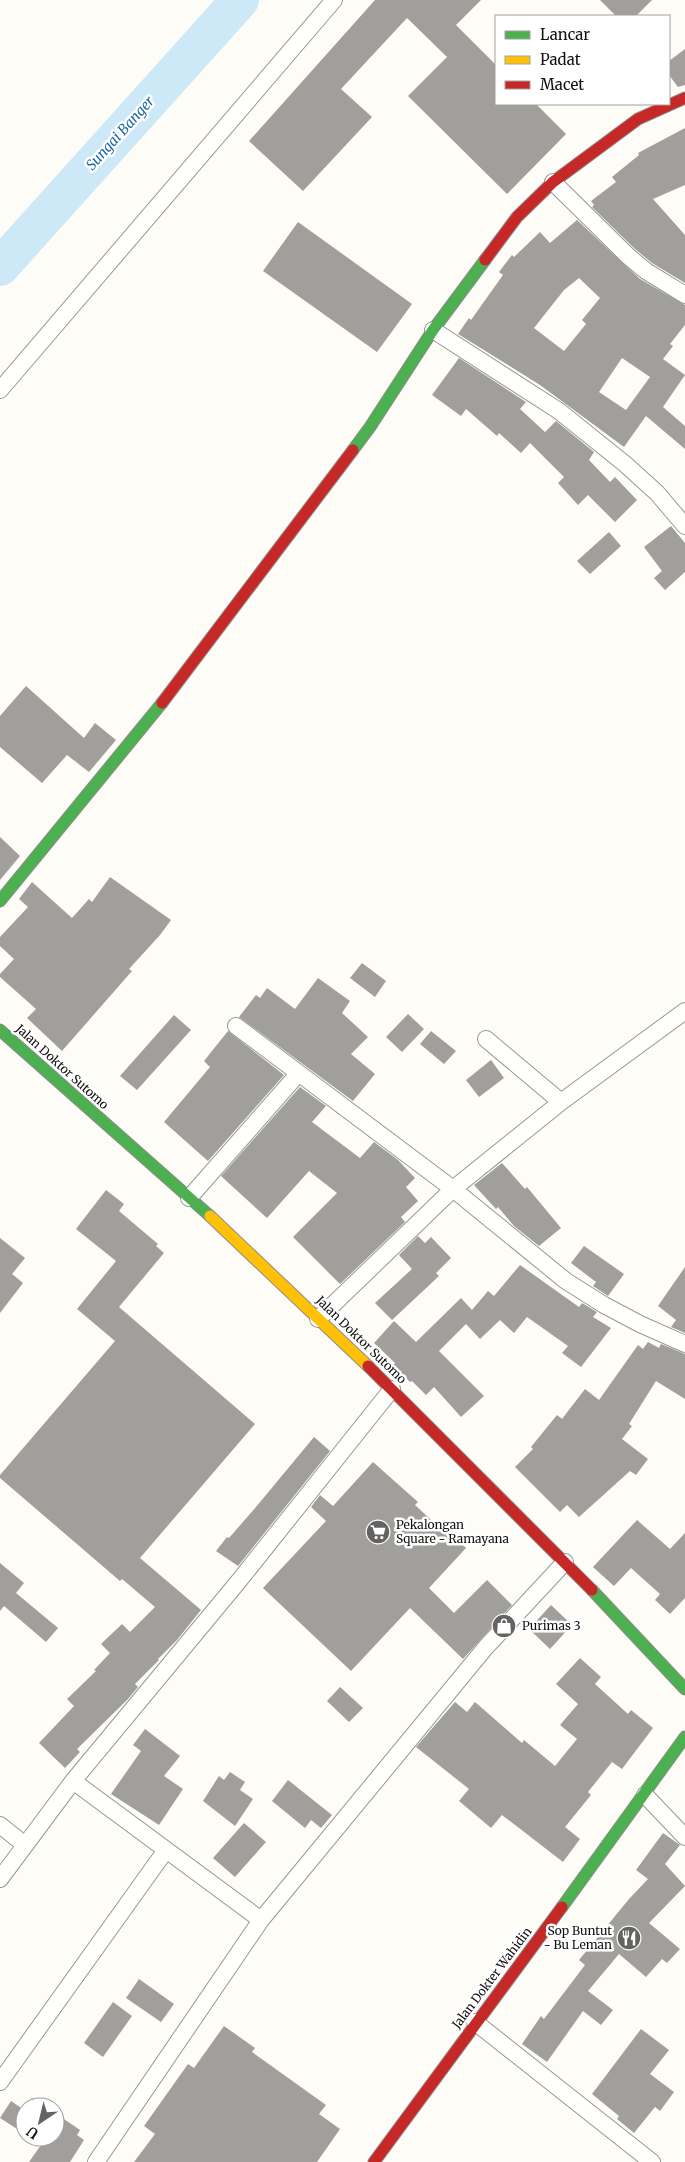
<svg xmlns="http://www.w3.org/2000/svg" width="685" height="2162" viewBox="0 0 685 2162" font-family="Merriweather,serif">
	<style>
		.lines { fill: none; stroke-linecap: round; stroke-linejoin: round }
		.river { stroke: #cde8f7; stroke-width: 38 }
		.building { fill: #a19f9c; fill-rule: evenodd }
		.street-casing { stroke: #979795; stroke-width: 18 }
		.fast-casing { stroke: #8e8d8b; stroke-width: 13 }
		.slow-casing { stroke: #8e8d8b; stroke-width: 13 }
		.jam-casing { stroke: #8e8d8b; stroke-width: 13 }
		.street { stroke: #fffffe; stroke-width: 16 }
		.fast { stroke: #4caf50; stroke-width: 11 }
		.slow { stroke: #ffc107; stroke-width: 11 }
		.jam { stroke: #c62828; stroke-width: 11 }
		.labels { text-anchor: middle; stroke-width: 5; stroke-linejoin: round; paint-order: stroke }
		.street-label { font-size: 12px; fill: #111; stroke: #fff }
		.poi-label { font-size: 12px; fill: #111; stroke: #fff; text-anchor: start }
		.water-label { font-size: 14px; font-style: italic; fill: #1768a6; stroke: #fff }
	</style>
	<rect width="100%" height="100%" fill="#fdfcf7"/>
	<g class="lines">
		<path class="river" d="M0,267L240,0"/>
	</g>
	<path class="building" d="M375,0H481L456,25L496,65V104H536L566,134L507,194L408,96L447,57L407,18L341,89L372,117L303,191L249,141Z
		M600,0H652L636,16H616Z
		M685,49V85L678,87L669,75V61Z
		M685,128V185L653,199L685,235V283L652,263L635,249L592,207L594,205L591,201L616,182L612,177L639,155L638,153Z
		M577,220L640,279L685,305V325L670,344L673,346L663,359L685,375L663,407L685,426V449L646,416L624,447L540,385L458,334L469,318L471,320L503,275L499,272L512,255L514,257L540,232L550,243ZM579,278L600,298L582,320L586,324L564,351L534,328L564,290ZM622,358L650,377L626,410L599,392Z
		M298,222L412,304L377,352L263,271Z
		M459,358L526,402L520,409L545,432L556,421L594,452L589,460L610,482L615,477L637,500L615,522L588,495L578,505L558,483L564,477L530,443L521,453L499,433L497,436L466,409L461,416L432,395Z
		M671,526L685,543V572L665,590L654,578L662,571L644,547Z
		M609,532L621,546L590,574L577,561Z
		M26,686L84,738L95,723L116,740L89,772L67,755L42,783L0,747V716Z
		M0,837L20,856L0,880Z
		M110,877L171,920L160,935L129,969L132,971L62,1051L27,1018L36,1009L0,977V974L14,959L0,946V937L28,907L19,899L32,882L72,918L89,899L92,902Z
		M362,963L386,981L375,997L350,978Z
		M318,978L350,1001L342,1013L368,1037L351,1054L375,1074L353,1101L239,1017L256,995L260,998L267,988L295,1009Z
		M408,1014L424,1029L402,1052L386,1037Z
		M174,1015L191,1030L137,1090L120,1076Z
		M228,1031L284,1075L208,1161L164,1122L210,1067L204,1061Z
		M431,1031L456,1051L444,1064L420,1044Z
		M491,1060L504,1078L479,1097L466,1080Z
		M300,1087L326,1106L312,1122L360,1158L374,1142L398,1160L415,1178L406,1187L418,1201L401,1217L405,1222L340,1284L293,1237L337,1193L309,1171L267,1218L221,1176Z
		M502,1163L525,1189L527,1187L561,1228L539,1246L514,1226L498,1207L496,1209L474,1185Z
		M106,1190L124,1204L119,1211L158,1244L156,1246L164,1253L119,1307L255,1424L140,1558L201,1610L177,1640L158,1659L159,1660L135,1684L138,1687L128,1699L77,1749L80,1752L65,1768L39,1743L74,1706L67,1699L96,1671L94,1670L110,1653L101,1644L122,1624L130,1632L155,1607L122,1579L120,1581L0,1478V1475L115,1341L77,1309L116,1261L76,1229Z
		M418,1236L425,1243L431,1237L451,1258L436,1273L439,1276L392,1320L375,1303L412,1269L399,1255Z
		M0,1238L25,1258L12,1274L23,1283L0,1313Z
		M584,1246L624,1274L608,1296L593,1286L596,1282L571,1263Z
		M520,1265L579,1307L582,1303L597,1312L593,1317L611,1328L581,1367L562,1353L568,1346L527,1317L514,1333L500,1320L480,1339L466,1324L439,1351L484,1396L461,1417L434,1387L426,1395L412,1381L410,1382L393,1365L395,1363L374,1343L394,1321L416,1342L461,1298L472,1310L488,1291L494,1296Z
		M685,1267V1333L671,1327L676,1320L658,1306Z
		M648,1342L659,1348L661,1344L685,1354V1399L656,1381L629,1424L632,1426L622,1439L648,1459L636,1475L630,1471L579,1517L567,1505L560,1512L515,1467L533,1449L531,1447L557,1415L562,1419L585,1389L599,1400L638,1345L643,1349Z
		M314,1437L330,1451L238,1566L216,1551L227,1537L229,1538L256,1507Z
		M373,1462L418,1502L415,1505L442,1530L445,1527L466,1548L429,1588L454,1613L487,1580L512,1605L463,1659L410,1608L351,1671L263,1588L326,1521L311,1507L320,1495L333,1506Z
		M637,1520L670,1549L685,1533V1598L670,1614L655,1600L660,1594L631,1568L614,1586L593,1567Z
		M0,1563L24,1583L16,1593L58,1628L46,1642L4,1606L0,1611Z
		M551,1605L572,1625L550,1649L529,1629Z
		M580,1658L601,1677L595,1684L628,1714L631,1710L653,1728L622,1769L612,1762L588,1792L591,1795L565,1827L580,1839L563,1862L502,1815L491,1828L459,1801L469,1789L416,1747L455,1702L467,1712L475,1702L522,1743L524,1740L555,1766L577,1739L560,1725L578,1704L556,1684Z
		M340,1687L363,1708L349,1722L327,1701Z
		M145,1729L180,1756L164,1776L183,1789L159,1825L111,1794L141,1751L133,1745Z
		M230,1772L245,1782L240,1790L253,1799L235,1826L203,1801L219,1776L224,1780Z
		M288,1780L332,1815L321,1828L311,1820L305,1828L272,1801Z
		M244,1823L266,1842L235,1877L213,1858Z
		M663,1833L680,1845L665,1864L685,1886L649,1923L680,1949L667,1963L662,1959L646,1977L619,1954L588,1991L613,2010L601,2025L583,2011L547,2062L522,2044L541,2016L544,2019L585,1965L579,1960L629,1899L648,1879L636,1870Z
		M139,1979L174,2004L161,2022L126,1998Z
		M113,2002L132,2016L103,2057L84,2043Z
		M224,2026L255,2048L252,2052L326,2105L319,2114L340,2129L317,2162H134L155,2134L144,2126L188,2064L194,2068Z
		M641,2029L669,2050L650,2074L674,2092L660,2111L655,2107L634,2133L617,2119L619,2116L592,2094Z
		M32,2098L46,2107H26Z
		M11,2101L24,2110L25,2108V2134L0,2118Z
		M55,2113L80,2130L77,2135L84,2140L70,2162H29L41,2145L29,2137H55Z"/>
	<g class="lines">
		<g class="street-casing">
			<path id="street" d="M553,182L628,256L646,271L685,295
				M433,330L559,411L625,464L657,493L685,526
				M0,390L334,0
				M236,1026L453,1189L566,1281L604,1305L640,1324L685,1344
				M486,1039L561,1102
				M189,1198L298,1074
				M318,1319L453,1189L561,1102L685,1011
				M73,1781L261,1920
				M645,1795L685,1837
				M0,1825L25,1845
				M0,1879L73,1781L238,1582L392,1389
				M475,2022L652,2162
				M0,2082L166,1850
				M96,2162L261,1920L486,1647L565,1562"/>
		</g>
		<g class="fast-casing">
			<path id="fast" d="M353,450L370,427L433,330L485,260
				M0,901L162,703
				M0,1030L210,1216
				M592,1590L685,1689
				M562,1907L685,1737"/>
		</g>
		<g class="slow-casing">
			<path id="slow" d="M210,1216L368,1366"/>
		</g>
		<g class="jam-casing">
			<path id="jam" d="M485,260L517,217L553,182L638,119L685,98
				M162,703L353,450
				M368,1366L592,1590
				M374,2162L562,1907"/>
		</g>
		<use href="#street" class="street"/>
		<use href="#fast" class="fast"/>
		<use href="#slow" class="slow"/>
		<use href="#jam" class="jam"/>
	</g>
	<defs>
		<g id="supermarket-disc" transform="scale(1.25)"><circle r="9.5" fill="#646362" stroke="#fff"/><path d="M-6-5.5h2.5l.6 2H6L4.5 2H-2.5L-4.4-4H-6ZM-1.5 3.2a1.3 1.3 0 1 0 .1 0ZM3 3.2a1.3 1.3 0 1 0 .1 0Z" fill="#fff"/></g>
		<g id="shop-disc" transform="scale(1.25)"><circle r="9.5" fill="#646362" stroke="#fff"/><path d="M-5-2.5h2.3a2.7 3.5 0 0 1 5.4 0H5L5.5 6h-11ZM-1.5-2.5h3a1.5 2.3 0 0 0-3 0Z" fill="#fff"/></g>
		<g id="restaurant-disc" transform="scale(1.25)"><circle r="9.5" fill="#646362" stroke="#fff"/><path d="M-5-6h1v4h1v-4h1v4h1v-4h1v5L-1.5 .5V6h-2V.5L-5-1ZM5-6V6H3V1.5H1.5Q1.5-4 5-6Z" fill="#fff"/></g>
	</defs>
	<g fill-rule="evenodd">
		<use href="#supermarket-disc" x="378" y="1532"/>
		<use href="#shop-disc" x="504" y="1626"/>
		<use href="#restaurant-disc" x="629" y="1938"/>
	</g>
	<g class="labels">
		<g class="street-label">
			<text transform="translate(62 1067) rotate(42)" y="4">Jalan Doktor Sutomo</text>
			<text transform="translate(361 1340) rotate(44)" y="4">Jalan Doktor Sutomo</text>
			<text transform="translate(492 1978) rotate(-53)" y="4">Jalan Dokter Wahidin</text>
		</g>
		<g class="poi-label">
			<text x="396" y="1529">Pekalongan<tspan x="396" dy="14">Square - Ramayana</tspan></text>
			<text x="522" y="1630">Purimas 3</text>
			<text x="612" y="1935" text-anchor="end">Sop Buntut<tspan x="612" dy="14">- Bu Leman</tspan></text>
		</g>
		<g class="water-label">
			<text transform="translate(120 133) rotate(-48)" y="5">Sungai Banger</text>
		</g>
	</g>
	<rect x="495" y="15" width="175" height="90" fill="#ffffff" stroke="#a0a0a0"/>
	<rect x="505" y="31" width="25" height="8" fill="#4caf50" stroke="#a0a0a0"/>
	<text x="540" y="40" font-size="15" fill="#111111">Lancar</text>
	<rect x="505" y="56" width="25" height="8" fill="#ffc107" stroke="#a0a0a0"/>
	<text x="540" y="65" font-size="15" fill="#111111">Padat</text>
	<rect x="505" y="81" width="25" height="8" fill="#c62828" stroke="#a0a0a0"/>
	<text x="540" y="90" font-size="15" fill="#111111">Macet</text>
	<g transform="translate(40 2122) rotate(215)"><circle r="24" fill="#ffffff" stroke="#a0a0a0"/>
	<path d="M0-4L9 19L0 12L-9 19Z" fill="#646362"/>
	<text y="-8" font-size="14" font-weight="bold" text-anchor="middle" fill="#111111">U</text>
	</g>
</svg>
